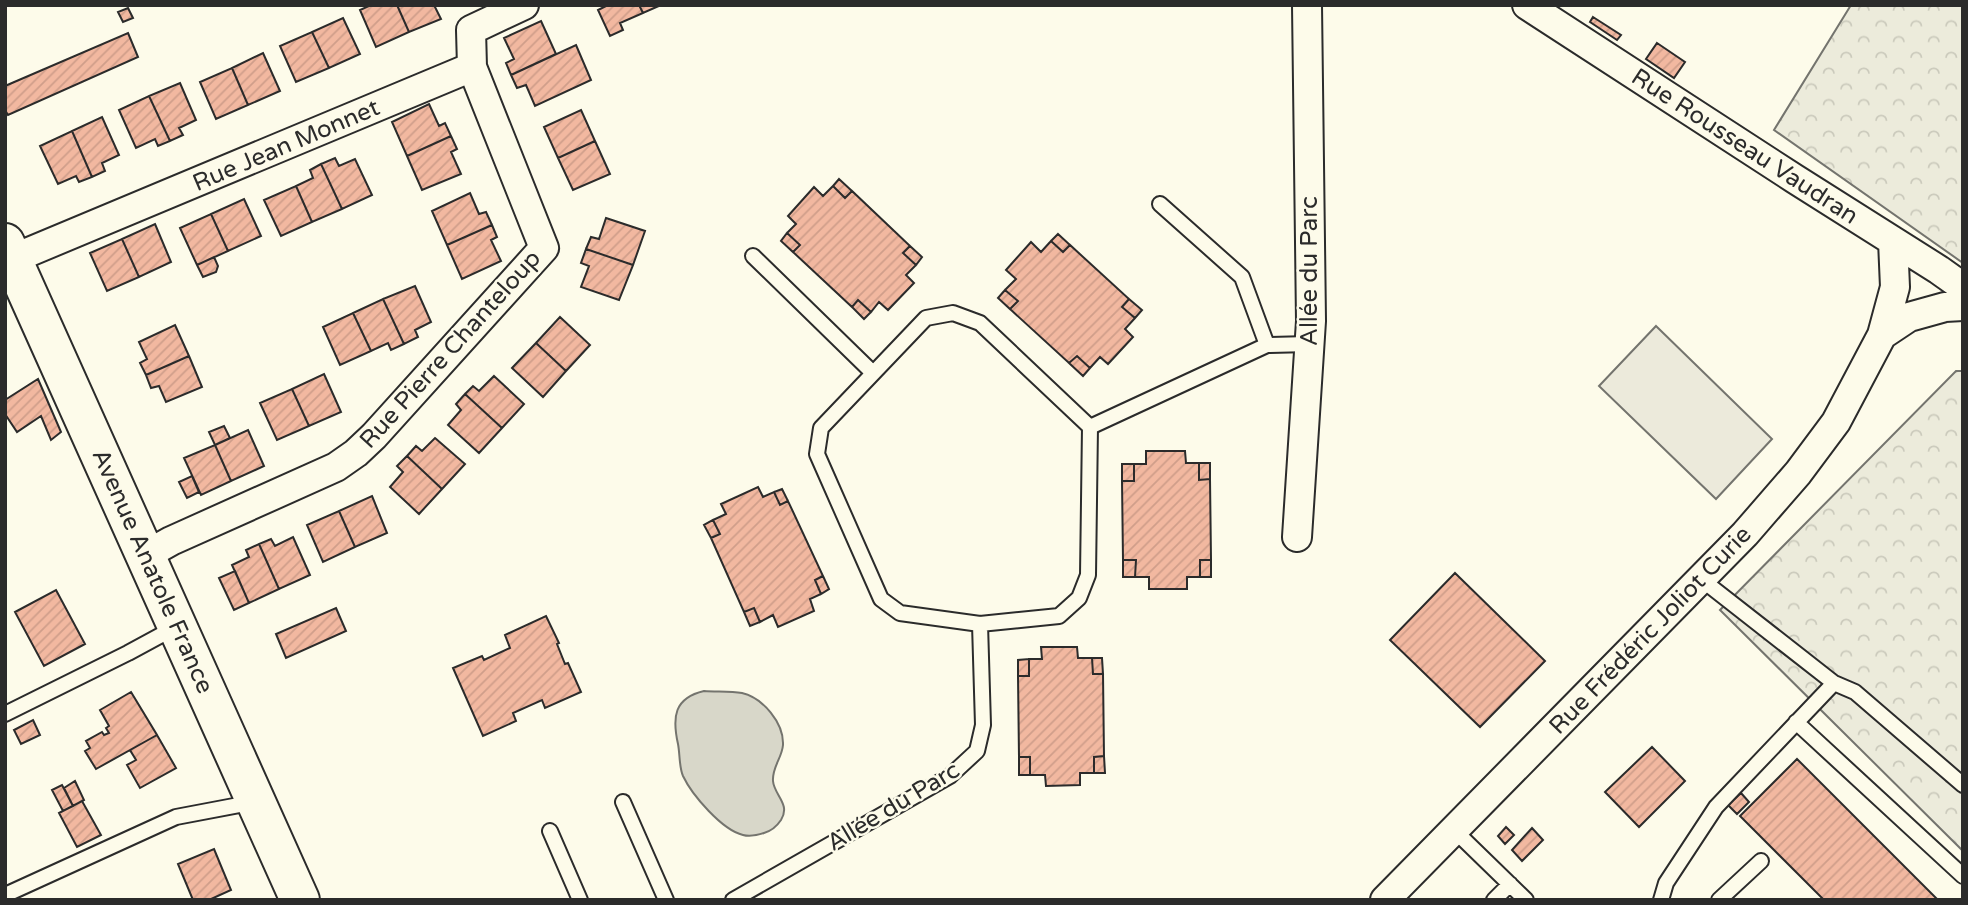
<svg xmlns="http://www.w3.org/2000/svg" width="1968" height="905" viewBox="0 0 1968 905" font-family="'Varela Round',sans-serif">
	<style>
		.forest { fill: url(#forest-crowns); stroke: #74746e; stroke-width: 2 }
		.parking { fill: #eceadb; stroke: #74746e; stroke-width: 2 }
		.water { fill: #d8d7c9; stroke: #74746e; stroke-width: 2 }
		.building { fill: url(#building-hatch); stroke: #2b2b2b; stroke-width: 2 }
		.lines { fill: none; stroke-linecap: round; stroke-linejoin: round }
		.lane-casing { stroke: #2b2b2b; stroke-width: 18 }
		.street-casing { stroke: #2b2b2b; stroke-width: 32 }
		.secondary-casing { stroke: #2b2b2b; stroke-width: 42 }
		.lane { stroke: #fdfbea; stroke-width: 14 }
		.street { stroke: #fdfbea; stroke-width: 28 }
		.secondary { stroke: #fdfbea; stroke-width: 38 }
		.labels { text-anchor: middle; stroke-width: 5; stroke-linejoin: round; paint-order: stroke }
		.street-label { font-size: 24px; fill: #2b2b2b; stroke: #fdfbea }
	</style>
	<defs>
		<pattern id="forest-crowns" width="20" height="18" patternUnits="userSpaceOnUse" patternTransform="scale(1.75)"><rect width="20" height="18" fill="#ecebdb"/><path d="M2 6a3 3 0 1 1 6 0M12 15a3 3 0 1 1 6 0" fill="none" stroke="#cbcabc"/></pattern>
		<pattern id="building-hatch" width="6" height="6" patternUnits="userSpaceOnUse" patternTransform="scale(1.75)"><rect width="6" height="6" fill="#f2b8a0"/><path d="M-1 1l2-2M0 6l6-6M5 7l2-2" fill="none" stroke="#d09e8a"/></pattern>
	</defs>
	<rect width="100%" height="100%" fill="#fdfbea"/>
	<path class="forest" d="M1851,5H1963V263L1774,130Z
		M1956,371H1963V851L1720,610Z"/>
	<path class="parking" d="M1656,326L1772,439L1716,499L1599,386Z"/>
	<path class="water" d="M704,691C716,692 730,691 742,693C763,698 784,723 783,745C782,758 772,767 773,781C774,795 791,804 781,820C777,826 771,831 764,833C758,835 750,837 743,835C722,830 692,795 683,776C679,767 680,754 678,744C672,717 674,698 704,691Z"/>
	<path class="building" d="M371,5H397L409,32L376,47L360,10Z
		M397,5H434L441,19L409,32Z
		M608,5H639L643,13L620,23L623,30L610,36L598,10Z
		M639,5H661L643,13Z
		M128,8L133,18L123,22L118,12Z
		M1593,17L1621,35L1617,40L1590,22Z
		M343,18L360,54L329,68L312,32Z
		M541,21L556,54L511,75L506,63L514,59L504,38Z
		M312,32L329,68L296,82L280,46Z
		M128,33L138,57L8,115L5,110V86Z
		M1657,43L1685,62L1674,78L1646,59Z
		M576,45L591,80L535,106L526,85L517,88L511,75Z
		M263,53L280,91L248,105L232,68Z
		M232,68L248,105L216,119L200,82Z
		M180,83L196,120L179,128L183,135L170,141L149,96Z
		M149,96L170,141L158,146L155,139L136,148L119,110Z
		M429,104L439,126L445,123L451,136L407,156L392,122Z
		M581,110L595,141L558,158L544,127Z
		M102,117L119,155L102,163L105,171L92,177L72,131Z
		M72,131L92,177L79,182L76,176L58,184L40,146Z
		M451,136L457,149L451,152L461,174L422,190L407,156Z
		M595,141L610,174L573,190L558,158Z
		M335,158L339,166L355,159L372,195L342,209L321,164Z
		M321,164L342,209L312,222L296,186L313,178L310,170Z
		M839,179L852,191L845,198L833,186Z
		M296,186L312,222L281,236L264,200Z
		M833,186L845,198L852,191L910,246L903,253L916,265L906,275L914,283L888,310L879,302L871,312L858,300L852,307L793,252L800,245L787,233L796,224L788,216L814,187L823,196Z
		M470,193L479,214L486,212L492,225L447,245L432,211Z
		M244,199L261,236L228,251L211,214Z
		M211,214L228,251L197,265L180,228Z
		M606,218L645,231L633,265L586,249L591,237L599,239Z
		M155,224L171,262L139,277L122,239Z
		M492,225L497,237L491,240L501,261L462,279L447,245Z
		M787,233L800,245L793,252L781,241Z
		M1058,234L1070,245L1063,252L1051,241Z
		M122,239L139,277L107,291L90,253Z
		M1051,241L1063,252L1070,245L1129,299L1122,307L1135,318L1125,329L1133,337L1108,364L1100,357L1090,368L1077,356L1069,363L1010,309L1018,301L1005,290L1016,279L1006,270L1031,242L1041,252Z
		M910,246L922,257L916,265L903,253Z
		M586,249L633,265L619,300L581,287L589,266L581,263Z
		M214,257L218,266L216,272L203,277L197,265Z
		M415,286L431,322L415,330L418,337L404,344L383,299Z
		M1005,290L1018,301L1010,309L998,298Z
		M383,299L404,344L391,350L388,343L371,351L353,313Z
		M1129,299L1142,310L1135,318L1122,307Z
		M858,300L871,312L864,319L852,307Z
		M353,313L371,351L340,365L323,327Z
		M560,317L590,345L566,371L536,343Z
		M175,325L189,356L146,375L140,363L147,359L139,342Z
		M536,343L566,371L543,397L512,368Z
		M189,356L202,387L166,402L159,386L151,388L146,375Z
		M1077,356L1090,368L1083,376L1069,363Z
		M324,374L341,412L309,426L292,389Z
		M494,376L524,404L502,428L465,394L473,386L479,391Z
		M38,379L61,432L51,440L41,416L17,432L5,414V400Z
		M292,389L309,426L277,440L260,403Z
		M465,394L502,428L479,453L448,425L461,410L456,404Z
		M224,426L230,438L215,445L209,432Z
		M248,430L264,466L231,481L215,445Z
		M435,438L465,464L442,489L407,456L416,446L422,451Z
		M215,445L231,481L201,495L184,458Z
		M1146,451H1185L1186,463H1199V480L1210,479L1211,560H1200V577H1187V589H1149V577H1135L1136,560H1123L1122,481H1134V464H1146Z
		M407,456L442,489L419,514L390,487L403,472L397,466Z
		M1199,463H1210V479L1199,480Z
		M1122,464H1134V481H1122Z
		M192,476L199,492L187,498L179,482Z
		M758,487L763,497L774,492L780,505L788,501L823,576L815,580L821,594L810,599L814,611L778,627L773,615L760,622L754,608L744,612L711,538L720,534L713,520L726,514L721,504Z
		M782,489L788,501L780,505L774,492Z
		M372,496L387,533L355,547L339,511Z
		M339,511L355,547L323,562L307,525Z
		M713,520L720,534L711,538L704,525Z
		M293,537L310,575L279,589L259,544L271,539L275,546Z
		M259,544L279,589L249,603L232,565L249,557L246,550Z
		M1123,560H1136L1135,577H1123Z
		M1200,560H1211V577H1200Z
		M235,571L249,603L234,610L219,578Z
		M1455,573L1545,661L1480,727L1390,640Z
		M823,576L829,589L821,594L815,580Z
		M56,590L85,644L44,666L15,612Z
		M336,608L346,631L286,658L276,634Z
		M754,608L760,622L750,626L744,612Z
		M546,616L559,643L557,644L565,664L568,663L581,692L545,708L542,700L513,713L516,721L483,736L453,668L482,656L484,660L510,648L505,635Z
		M1041,647H1077L1078,658H1092L1093,674H1103L1104,756L1094,757V773H1080V785L1046,786L1045,775H1030V757H1019L1018,676H1029V659H1042Z
		M1092,658H1102L1103,674H1093Z
		M1029,659V676H1018V660Z
		M131,692L157,735L96,769L85,751L90,748L86,741L102,732L104,735L109,733L106,728L109,726L100,710Z
		M33,720L40,735L21,744L14,730Z
		M157,735L176,768L140,788L127,765L136,760L130,750Z
		M1652,747L1685,781L1639,827L1605,792Z
		M1104,756L1105,773H1094V757Z
		M1019,757H1030V775H1019Z
		M1797,759L1938,900H1824L1740,816Z
		M75,781L84,800L73,806L64,788Z
		M62,785L73,806L63,811L52,790Z
		M1741,793L1749,802L1737,814L1728,805Z
		M82,801L101,835L77,847L59,813Z
		M1506,827L1514,835L1505,844L1498,836Z
		M1532,828L1543,840L1522,861L1512,850Z
		M214,849L231,890L209,900H193L178,864Z"/>
	<g class="lines">
		<g class="lane-casing">
			<path id="lane" d="M1160,204L1242,277L1267,345
				M753,256L873,373
				M953,313L980,323L1090,427L1088,575L1079,598L1059,616L980,624L900,613L881,599L817,454L821,428L926,318Z
				M1090,427L1267,345L1309,344
				M1701,579L1834,683
				M5,714L128,653L176,627
				M1796,722L1963,876
				M623,802L666,900
				M1454,830L1526,900
				M550,831L580,900
				M5,895L176,817L255,802
				M733,900L950,776L977,751L983,725L980,624
				M1494,900L1510,884
				M1661,900L1666,883L1716,807L1834,683L1855,692L1963,785
				M1719,900L1761,861"/>
		</g>
		<g class="street-casing">
			<path id="street" d="M1527,5L1795,179L1939,270L1963,287
				M5,262L472,67L471,30L524,5
				M1882,335L1909,317L1945,307L1963,306
				M1297,537L1311,321L1307,5
				M146,555L171,541L336,467L356,453L374,436L544,248L472,67
				M1385,900L1745,534L1798,473L1836,422L1882,335L1895,287L1893,241"/>
		</g>
		<g class="secondary-casing">
			<path id="secondary" d="M5,243L300,900"/>
		</g>
		<use href="#lane" class="lane"/>
		<use href="#street" class="street"/>
		<use href="#secondary" class="secondary"/>
	</g>
	<g class="labels">
		<g class="street-label">
			<text transform="translate(286 145) rotate(-23)" y="8">Rue Jean Monnet</text>
			<text transform="translate(1745 146) rotate(33)" y="8">Rue Rousseau Vaudran</text>
			<text transform="translate(1309 271) rotate(-90)" y="8">Allée du Parc</text>
			<text transform="translate(450 349) rotate(-48)" y="8">Rue Pierre Chanteloup</text>
			<text transform="translate(153 571) rotate(66)" y="8">Avenue Anatole France</text>
			<text transform="translate(1650 630) rotate(-46)" y="8">Rue Frédéric Joliot Curie</text>
			<text transform="translate(893 806) rotate(-31)" y="8">Allée du Parc</text>
		</g>
	</g>
	<rect width="1968" height="905" fill="none" stroke="#2b2b2b" stroke-width="14"/>
</svg>
